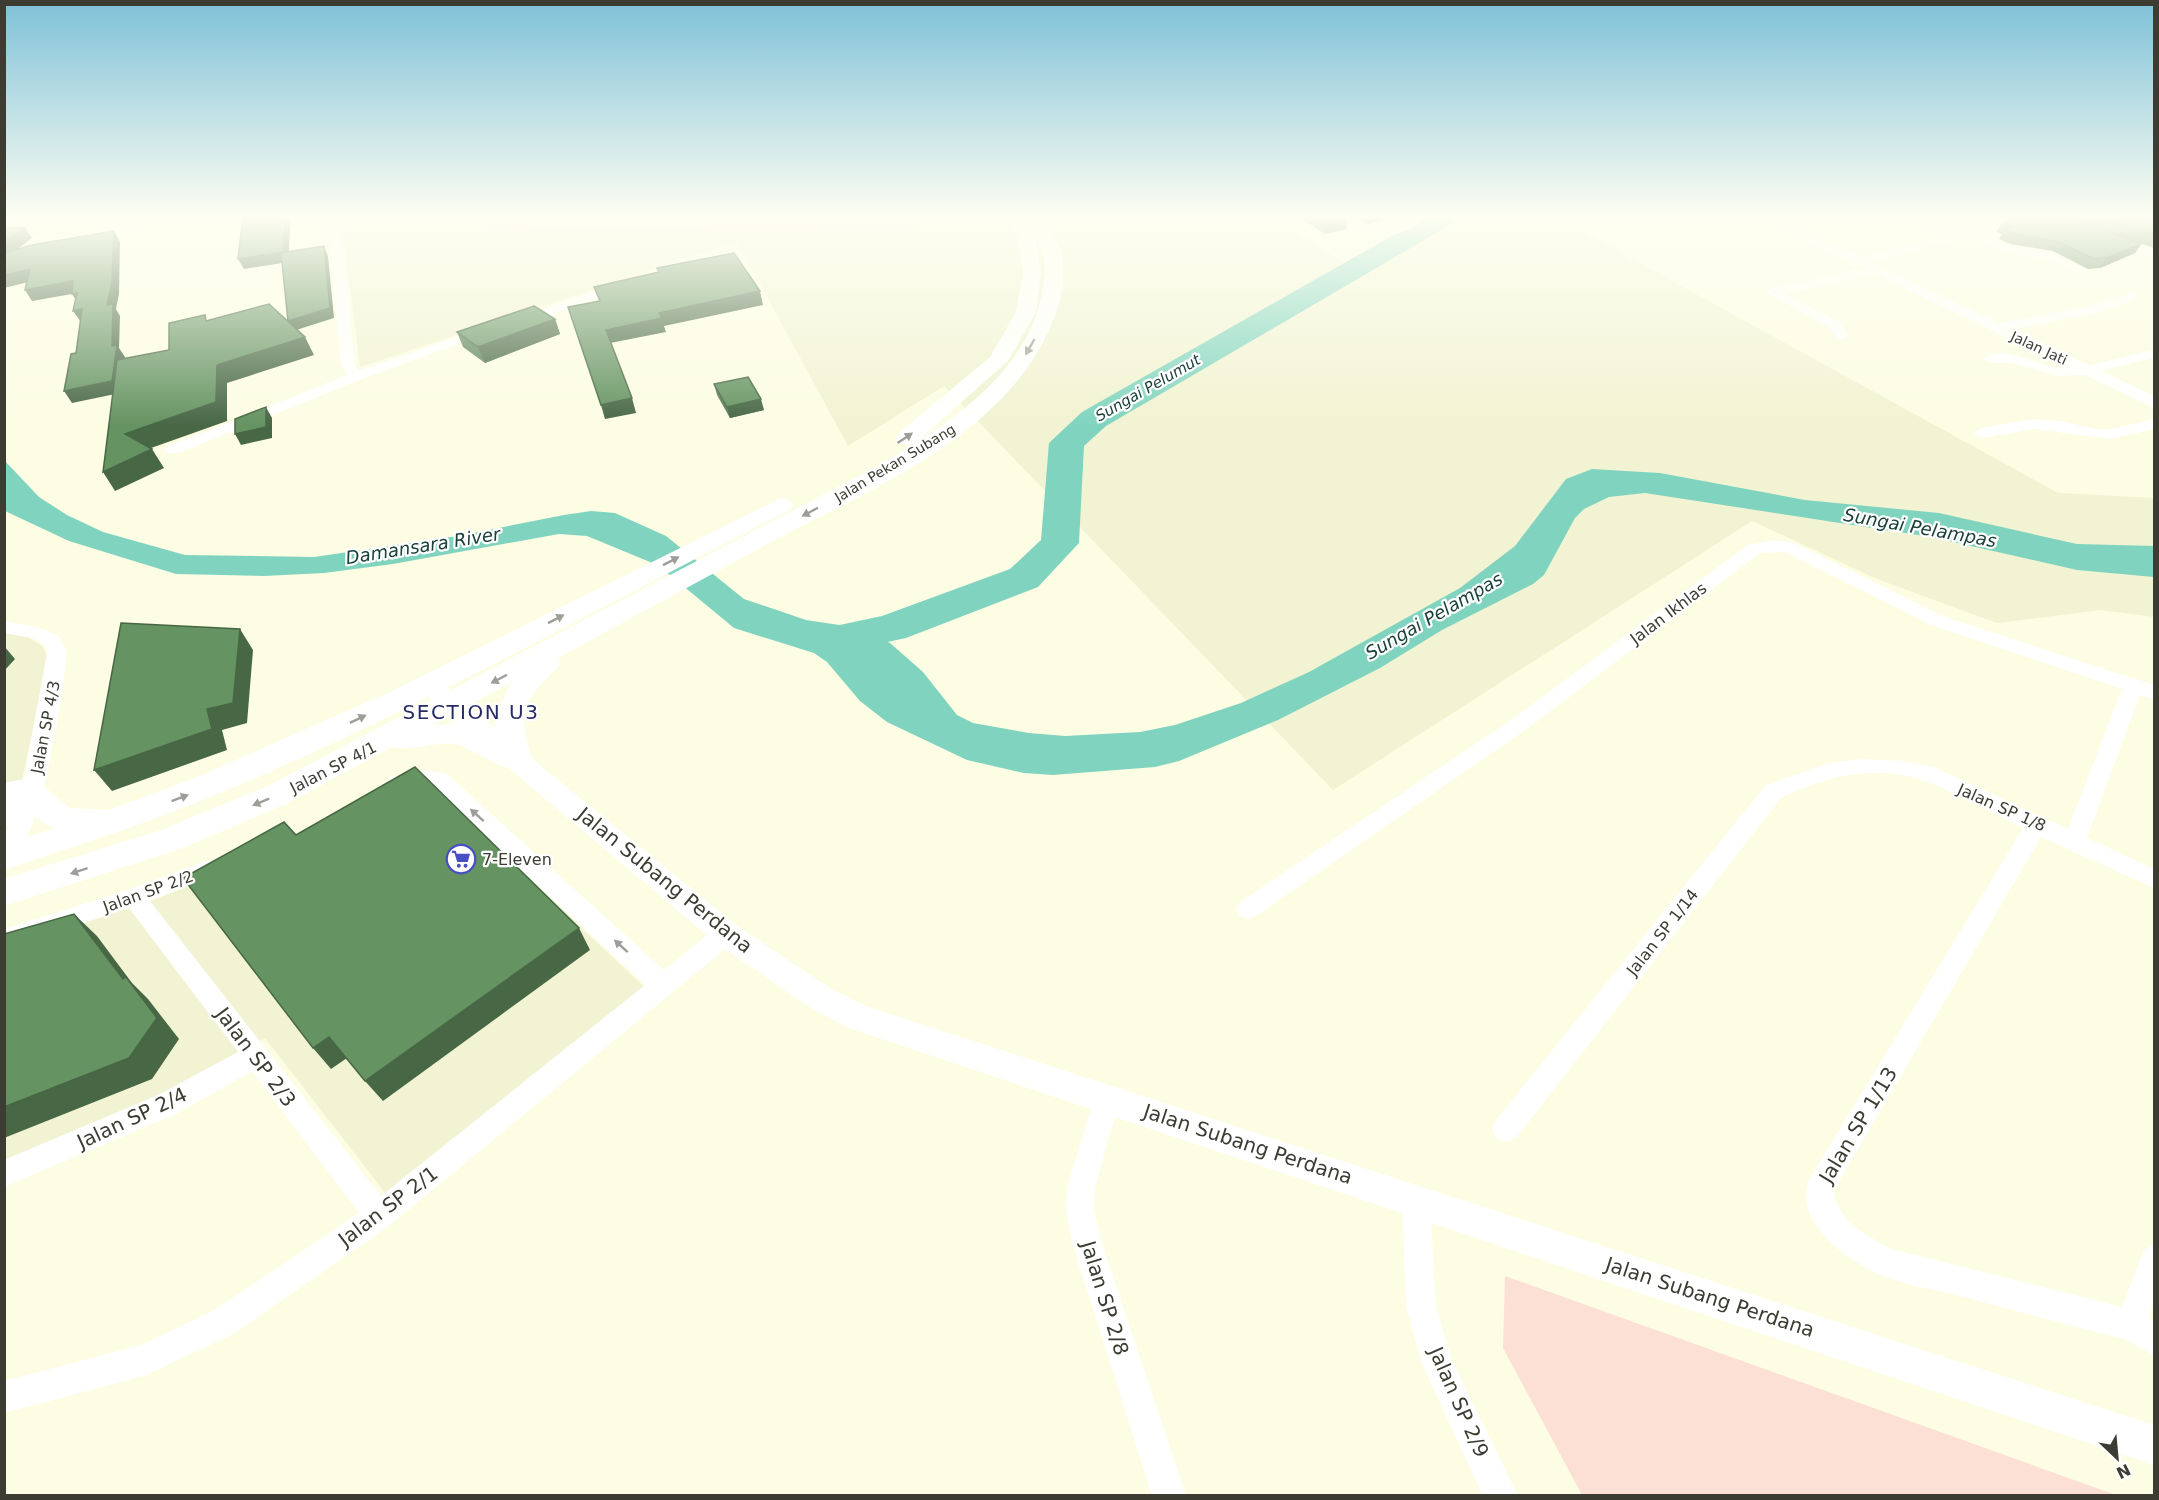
<svg xmlns="http://www.w3.org/2000/svg" width="2159" height="1500" viewBox="0 0 2159 1500" font-family="'DejaVu Sans',sans-serif">
	<style>
		.built { fill: #f1f3d2 }
		.green { fill: #fde0d5 }
		.water { fill: #80d4bf }
		.lines { fill: none; stroke-linecap: round; stroke-linejoin: round }
		.river { fill: #80d4bf; fill-rule: evenodd }
		.minor { fill: #fff; fill-rule: evenodd }
		.tertiary { fill: #fff; fill-rule: evenodd }
		.secondary { fill: #fff; fill-rule: evenodd }
		.wall { fill: #577e54 }
		.shaded-wall { fill: #476745 }
		.building { fill: #659362; stroke: #476745; stroke-width: 1.5 }
		.oneway { fill: #9e9e98 }
		.labels { text-anchor: middle; stroke-width: 4.5; stroke-linejoin: round; paint-order: stroke }
		.far-street-label { font-size: 14px; fill: #3c3c32; stroke: #fff }
		.far-water-label { font-size: 15px; font-style: italic; fill: #1a4138; stroke: #fff }
		.street-label { font-size: 16px; fill: #3c3c32; stroke: #fff }
		.poi-label { font-size: 16px; fill: #3c3c32; stroke: #fff; text-anchor: start }
		.water-label { font-size: 18px; font-style: italic; fill: #1a4138; stroke: #fff }
		.quarter-label { font-size: 20px; letter-spacing: 1.5px; fill: #252b64; stroke: #fff }
		.near-street-label { font-size: 20px; fill: #3c3c32; stroke: #fff }
	</style>
	<rect width="100%" height="100%" fill="#fcfde3"/>
	<path class="built" d="M4,216H134L67,234L5,235Z
		M341,216H1270L1363,275L1468,216H1554L2058,493L2154,498V617L2101,610L1997,623L1877,579L1752,521L1333,790L944,386L848,446L739,245H726L360,367Z
		M4,633L28,637L42,646L48,657L22,780L4,784Z
		M432,786L644,987L387,1195L265,1038L166,1094L5,1163V948L118,912Z"/>
	<path class="green" d="M447,216H922L920,226L913,229L555,234L493,229Z
		M1505,1276L2116,1495H1582L1503,1348Z"/>
	<path class="water" d="M4,460L39,497L67,515L103,532L185,555L314,557L458,536L564,515L591,511L615,513L666,536L744,599L806,620L859,628L890,643L923,672L957,715L973,723L1029,733L1065,736L1140,732L1175,725L1241,703L1309,672L1460,588L1515,546L1566,479L1592,469L1660,473L1805,500L1939,513L2077,544L2154,546V577L2077,570L1931,537L1645,493L1609,497L1584,509L1575,518L1544,575L1533,584L1442,630L1380,668L1278,720L1179,761L1155,767L1053,775L1024,773L967,760L887,722L860,701L827,662L814,653L734,628L670,575L650,562L587,536L559,534L393,564L324,573L264,576L176,574L69,541L5,511Z"/>
	<g class="lines">
		<path class="river" d="M1427,216H1459L1455,222L1106,426L1084,446L1079,543L1038,587L906,638L831,654L816,650L810,640L816,630L882,616L1010,569L1041,540L1049,443L1082,412Z"/>
		<path class="minor" d="M148,216H167L71,245L65,241Z
			M327,216H339L355,365L359,371L482,328L487,327L494,331L360,380L179,453H167L165,450L167,447L347,375L341,365Z
			M1333,216H1348L1366,226L1380,229L1413,216H1428C1403,242 1357,242 1333,216Z
			M1895,216H1912L1954,233L2020,216H2040L1982,233L2010,246L2052,253L2086,269L2080,273L2045,259L2003,252L1970,236L1857,266L1852,265V259L1941,237Z
			M2112,234L2154,250V258L2108,241L2106,238Z
			M1874,266L1880,270L1879,273L1785,294L1840,322L1848,335L1841,339L1836,338L1830,328L1765,292L1772,288Z
			M624,281L629,282V288L522,324L517,325L510,321Z
			M2130,293L2135,294V300L2093,314L1996,332L1989,328L1996,324L2090,306Z
			M2154,350V358L2083,375L2059,376L2011,363H1991L1984,359C1999,343 2036,365 2054,367C2088,371 2121,355 2154,350Z
			M2034,419L2062,421L2095,429H2111L2154,419V429L2111,439L2034,429L1982,438L1974,433L1982,428Z
			M1774,540L1794,543L1945,617L2154,685V699L2140,695L2087,838L2154,869V888L2041,837L1834,1190C1835,1219 1868,1237 1892,1249L2122,1307L2144,1250L2154,1245V1301L2149,1318L2154,1322V1355L2124,1339C2070,1325 2015,1311 1960,1296C1933,1289 1902,1285 1877,1273C1843,1257 1792,1221 1810,1178L2023,828C1993,814 1950,789 1919,779C1873,765 1822,777 1781,798L1516,1138L1506,1142L1496,1138L1492,1129L1496,1120L1765,786L1828,763L1864,759L1902,761L1931,766L2068,829L2122,689L1931,625L1784,552L1760,553L1528,728L1256,916L1248,919L1240,916L1236,909L1240,902L1514,718L1748,545Z
			M4,621L37,627L59,636L67,653C63,691 41,854 4,866V839L20,796L4,799V783L24,779L47,653L44,644L32,638L4,633Z
			M424,770L446,773L664,970L717,927L726,924L735,927L738,934L735,941L389,1226L235,1333L144,1376L4,1413V1381L141,1345L213,1311L359,1213L252,1071L178,1113L4,1187V1160L158,1095L238,1052L129,908L4,949V929L128,890L208,860L216,863L220,869L216,875L150,901L381,1196L645,985L432,787L398,791L390,789L387,783L390,777Z
			M1107,1086L1116,1089L1120,1098L1095,1188L1094,1210L1103,1246L1186,1496H1152L1073,1246L1066,1210L1067,1188L1094,1098L1098,1089Z
			M1416,1185L1426,1189L1430,1199L1436,1307L1452,1360L1518,1496H1483L1422,1364L1406,1307L1402,1199L1406,1189Z"/>
		<path class="tertiary" d="M1754,216H1773L2154,396V408Z
			M429,675L438,677L459,699L736,925L830,988L866,1006L2154,1425V1465L846,1027L808,1006L716,943L441,711L417,683L420,677Z"/>
		<path class="secondary" d="M1004,216H1022L1031,227L1024,216H1042C1047,225 1055,234 1058,243C1068,267 1063,295 1054,318C1010,434 874,487 773,541C701,580 629,619 558,658L561,663C556,671 548,676 541,684C518,710 522,730 533,760L529,768C504,775 481,753 458,745C440,739 414,753 392,747L288,803L183,848L4,906V879L161,830L266,787L880,465C947,425 1031,372 1043,287C1046,269 1045,250 1035,234L1041,273L1036,312L1008,361L914,444H898L895,439L898,434L990,357L1016,312L1023,273L1017,233ZM512,682L495,716L494,737L459,723L432,725Z
			M781,498L790,500L793,505L790,510C600,607 414,712 218,794C148,823 76,846 4,870V844L56,828L44,823L30,812L15,823L4,827V798L21,786L32,782L43,786L70,808L109,810L195,778L390,692Z"/>
	</g>
	<path class="wall" d="M1297,216H1346V229L1325,234Z
		M1353,216H1403L1368,224Z
		M2023,216H2154V248L2080,221L2141,244L2135,253L2100,268L2088,269L2053,251L2011,244L1999,239L2002,234L1996,232L2002,223Z
		M555,319L560,334L485,363L463,347L457,332Z
		M714,384L764,410L730,418L717,395Z"/>
	<path class="shaded-wall" d="M286,216H291L288,262L244,269L238,259Z
		M1369,216H1403L1368,224Z
		M1348,218L1346,229L1325,234L1327,222Z
		M25,228L32,238L15,251L4,254V241Z
		M114,231L120,242L119,294L116,309L120,316L119,348L125,357L120,393L72,403L64,391L112,346L107,305Z
		M2141,244L2135,253L2100,268L2106,258Z
		M324,246L328,256L334,318L293,331L288,321Z
		M30,269L37,280L4,288V275Z
		M73,281L84,304L79,305L72,294L32,301L25,290Z
		M760,291L763,305L664,326L666,332L610,343L606,330L659,313Z
		M82,309L81,322L73,311Z
		M555,319L560,334L485,363L478,347Z
		M305,337L314,355L227,383V421L137,453L125,434L217,365Z
		M632,398L636,413L605,419L601,405Z
		M761,399L764,410L730,418L727,407Z
		M266,407L272,418V438L241,445L235,434Z
		M152,449L164,468L115,491L103,472Z
		M240,629L253,650L247,723L222,730L227,750L112,791L94,770L207,709Z
		M4,646L15,659L4,671Z
		M74,914L97,936L132,983L148,999L179,1039L152,1079L4,1138V1107L123,979Z
		M579,928L590,950L383,1101L365,1081Z
		M329,1037L347,1058L331,1069L313,1048Z"/>
	<path class="building" d="M243,216H286L283,252L238,259Z
		M1316,216H1346L1348,218L1327,222Z
		M2023,216H2067L2141,244L2106,258L2094,259L2058,242L2016,234L2005,229L2012,227L2002,223Z
		M2100,216H2154V235Z
		M4,228H25L8,240L4,241Z
		M114,231L112,282L107,305L113,304L112,346L117,345L112,381L64,391L71,354L76,353L82,309L73,311L77,293L72,294L73,281L25,290L30,269L4,275V253L32,245Z
		M324,246L330,308L288,321L281,253Z
		M734,253L760,291L659,313L662,318L606,330L632,398L601,405L568,307L600,301L594,287L659,272L657,268Z
		M269,304L305,337L217,365L216,402L125,434L152,449L103,472L117,360L169,350V323L205,315L206,321Z
		M534,306L555,319L478,347L457,332Z
		M748,377L761,399L727,407L714,384Z
		M266,407V427L235,434V419Z
		M121,623L240,629L233,703L207,709L212,729L94,770Z
		M415,767L579,928L365,1081L329,1037L313,1048L183,878L284,822L296,835Z
		M74,914L123,979L126,977L157,1018L129,1058L4,1107V934Z"/>
	<defs><path id="oneway-solid" d="M-6-.8H1V-3.2L6.5 0L1 3.2V.8H-6Z" transform="scale(1.5)"/></defs>
	<g class="oneway">
		<use href="#oneway-solid" transform="translate(1030 347) rotate(120)"/>
		<use href="#oneway-solid" transform="translate(905 438) rotate(-34)"/>
		<use href="#oneway-solid" transform="translate(810 512) rotate(152)"/>
		<use href="#oneway-solid" transform="translate(671 561) rotate(-27)"/>
		<use href="#oneway-solid" transform="translate(556 619) rotate(-27)"/>
		<use href="#oneway-solid" transform="translate(499 679) rotate(152)"/>
		<use href="#oneway-solid" transform="translate(358 719) rotate(-26)"/>
		<use href="#oneway-solid" transform="translate(180 798) rotate(-21)"/>
		<use href="#oneway-solid" transform="translate(261 802) rotate(157)"/>
		<use href="#oneway-solid" transform="translate(477 815) rotate(-138)"/>
		<use href="#oneway-solid" transform="translate(79 871) rotate(162)"/>
		<use href="#oneway-solid" transform="translate(621 946) rotate(-138)"/>
	</g>
	<linearGradient id="sky" x2="0" y2="1"><stop stop-color="#7ec1d8"/><stop offset="0.51" stop-color="#fefef2"/><stop offset="1" stop-color="#fefef2" stop-opacity="0"/></linearGradient>
	<rect width="2159" height="426" fill="url(#sky)"/>
	<defs>
		<g id="supermarket-ring" transform="scale(1.5)"><circle r="9.5" fill="#fff" stroke="#484fc4" stroke-width="1.5"/><path d="M-6-5.5h2.5l.6 2H6L4.5 2H-2.5L-4.4-4H-6ZM-1.5 3.2a1.3 1.3 0 1 0 .1 0ZM3 3.2a1.3 1.3 0 1 0 .1 0Z" fill="#484fc4"/></g>
	</defs>
	<g fill-rule="evenodd">
		<use href="#supermarket-ring" x="461" y="859"/>
	</g>
	<g class="labels">
		<g class="far-street-label">
			<text transform="translate(2039 348) rotate(25)" y="5">Jalan Jati</text>
			<text transform="translate(895 463) rotate(-31)" y="5">Jalan Pekan Subang</text>
		</g>
		<g class="far-water-label">
			<text transform="translate(1148 388) rotate(-30)" y="5">Sungai Pelumut</text>
		</g>
		<g class="street-label">
			<text transform="translate(1668 613) rotate(-37)" y="6">Jalan Ikhlas</text>
			<text transform="translate(45 727) rotate(-79)" y="6">Jalan SP 4/3</text>
			<text transform="translate(333 767) rotate(-27)" y="6">Jalan SP 4/1</text>
			<text transform="translate(2002 807) rotate(24)" y="6">Jalan SP 1/8</text>
			<text transform="translate(148 891) rotate(-20)" y="6">Jalan SP 2/2</text>
			<text transform="translate(1662 932) rotate(-52)" y="6">Jalan SP 1/14</text>
		</g>
		<g class="poi-label">
			<text x="482" y="865">7-Eleven</text>
		</g>
		<g class="water-label">
			<text transform="translate(1920 528) rotate(10)" y="6">Sungai Pelampas</text>
			<text transform="translate(423 546) rotate(-9)" y="6">Damansara River</text>
			<text transform="translate(1434 616) rotate(-30)" y="6">Sungai Pelampas</text>
		</g>
		<g class="quarter-label">
			<text x="471" y="719">SECTION U3</text>
		</g>
		<g class="near-street-label">
			<text transform="translate(665 880) rotate(39)" y="7">Jalan Subang Perdana</text>
			<text transform="translate(256 1057) rotate(53)" y="7">Jalan SP 2/3</text>
			<text transform="translate(132 1118) rotate(-25)" y="7">Jalan SP 2/4</text>
			<text transform="translate(1858 1125) rotate(-59)" y="7">Jalan SP 1/13</text>
			<text transform="translate(1248 1144) rotate(18)" y="7">Jalan Subang Perdana</text>
			<text transform="translate(388 1206) rotate(-37)" y="7">Jalan SP 2/1</text>
			<text transform="translate(1710 1297) rotate(18)" y="7">Jalan Subang Perdana</text>
			<text transform="translate(1105 1298) rotate(73)" y="7">Jalan SP 2/8</text>
			<text transform="translate(1459 1402) rotate(66)" y="7">Jalan SP 2/9</text>
		</g>
	</g>
	<rect width="2159" height="1500" fill="none" stroke="#3c3c32" stroke-width="12"/>
	<g transform="translate(2117 1458) rotate(154)" stroke="#ffffff" stroke-width="4.5" paint-order="stroke">
	<path d="M0-4.5L10 22L0 15L-10 22Z" fill="#3c3c32"/>
	<text y="-9" font-size="16" font-weight="bold" text-anchor="middle" fill="#3c3c32">N</text>
	</g>
</svg>
